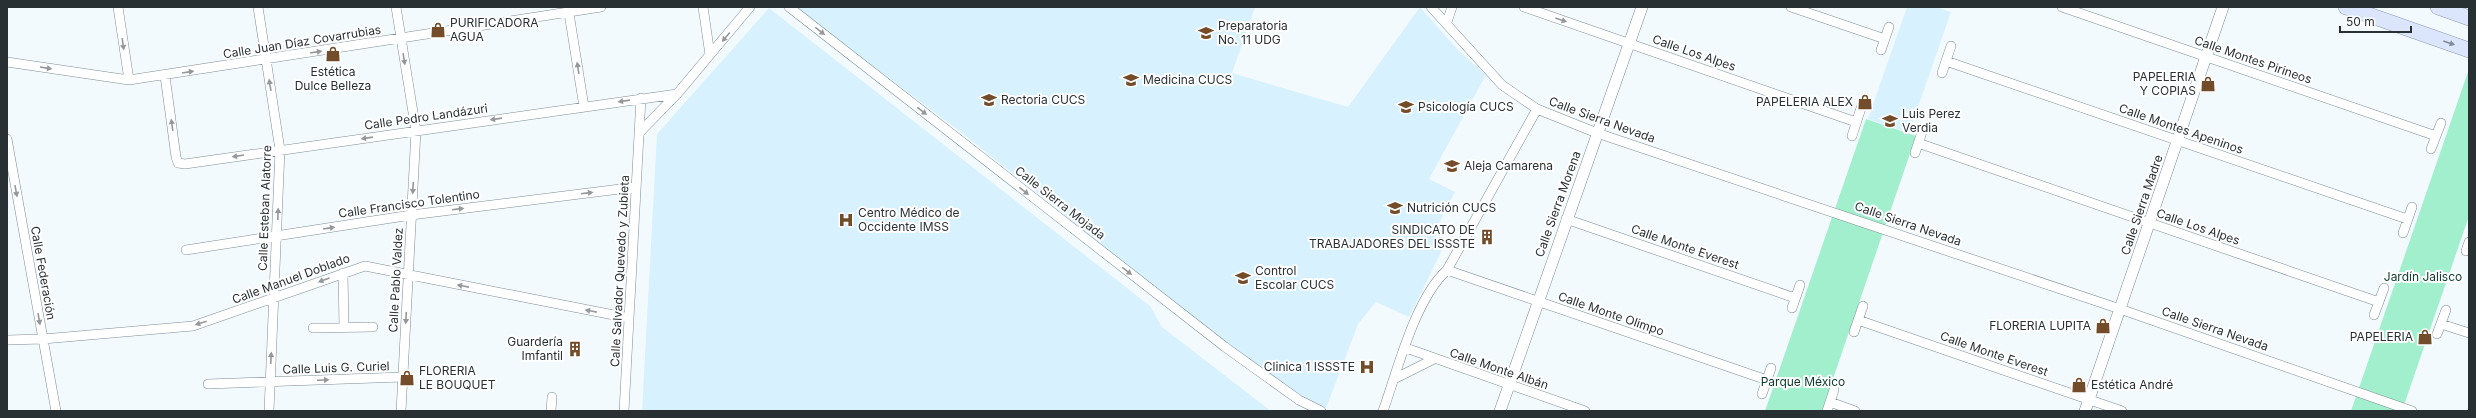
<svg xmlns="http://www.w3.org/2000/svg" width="2476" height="418" viewBox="0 0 2476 418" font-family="Inter,sans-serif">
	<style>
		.built { fill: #d7f1ff }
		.green { fill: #a1efcc }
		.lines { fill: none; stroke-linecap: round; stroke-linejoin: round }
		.minor-casing { stroke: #7d8d96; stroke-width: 10 }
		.tertiary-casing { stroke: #7d8d96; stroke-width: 12 }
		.primary-casing { stroke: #8d9bb5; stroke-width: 16 }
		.minor { stroke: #fff; stroke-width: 9 }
		.tertiary { stroke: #fff; stroke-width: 11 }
		.primary { stroke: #dbe6fd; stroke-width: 15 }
		.oneway { fill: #94989a }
		.oneway2 { fill: #828b98 }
		.labels { text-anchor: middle; stroke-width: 4; stroke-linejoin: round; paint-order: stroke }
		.poi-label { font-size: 12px; fill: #293034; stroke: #fff; text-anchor: start }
		.street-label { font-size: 12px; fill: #293034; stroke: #fff }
		.park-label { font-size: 12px; fill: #0c3a29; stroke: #fff }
	</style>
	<rect width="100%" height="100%" fill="#f3fafe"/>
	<path class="built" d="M794,7H1255L1232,73L1348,107L1420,7L1458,50L1486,75L1429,179L1455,192L1433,235L1446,242L1409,317L1376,302L1358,324L1325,411L1302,405L966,136Z
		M1907,7H1935L1951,12L1909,133L1868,119Z
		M769,8L1150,306L1162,327L1271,411H642L657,134Z"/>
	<path class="green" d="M2469,69V216L2402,411H2351Z
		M1866,119L1916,136L1822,411H1765Z"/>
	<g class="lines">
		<g class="minor-casing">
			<path id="minor" d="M118,7L129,80
				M258,7L280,150L269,411
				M396,7L416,131L401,411
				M568,7L584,107
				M703,7L710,55
				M789,7L1225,347L1299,400L1321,411
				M1431,7L1502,85L1537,109L1597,133L2120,309L2412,411
				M1524,7L1856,122
				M1791,7L1885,39
				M2062,7L2436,136
				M1447,22L1452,7
				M1881,50L1889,27
				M1946,61L2407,219
				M7,62L129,80L601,7
				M1942,73L1951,46
				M165,76L176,157L178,163L185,164L677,94
				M639,133L677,94L750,7
				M1852,136L1861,108
				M7,139L56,411
				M1918,143L2379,302
				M2431,149L2441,123
				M1915,153L1923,129
				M1566,219L1795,298
				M2403,233L2412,207
				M186,250L411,215L636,187
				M2466,251L2469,242
				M1447,270L1767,380
				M343,273L344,327
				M1792,308L1800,285
				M2374,315L2384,288
				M1858,320L2122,411
				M2441,324L2469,333
				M313,328L373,327
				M1854,332L1863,306
				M2437,334L2446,310
				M7,340L43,339L193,326L365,266L629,318
				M1406,348L1585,411
				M1394,379L1434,359
				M208,384L403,377
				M1762,394L1771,368
				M1830,402L1855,411
				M551,411L552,397
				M624,411L641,98
				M1383,411C1398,369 1415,299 1447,270L1537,109
				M1827,411L1834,390"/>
		</g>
		<g class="tertiary-casing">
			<path id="tertiary" d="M1500,411L1642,7
				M2085,411L2223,7"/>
		</g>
		<g class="primary-casing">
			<path id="primary" d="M2346,7L2469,50
				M2438,7L2469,18"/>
		</g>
		<use href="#minor" class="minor"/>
		<use href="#tertiary" class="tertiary"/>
		<use href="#primary" class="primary"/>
	</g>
	<defs><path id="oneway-solid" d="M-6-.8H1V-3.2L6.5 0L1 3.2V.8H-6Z"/></defs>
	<g class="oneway">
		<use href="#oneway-solid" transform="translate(1561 20) rotate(19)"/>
		<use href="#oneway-solid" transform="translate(820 31) rotate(38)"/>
		<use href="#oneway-solid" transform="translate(726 37) rotate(130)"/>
		<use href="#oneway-solid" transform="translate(123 44) rotate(82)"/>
		<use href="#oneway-solid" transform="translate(316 52) rotate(-9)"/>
		<use href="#oneway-solid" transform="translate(404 59) rotate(81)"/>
		<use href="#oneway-solid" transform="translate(46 68) rotate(9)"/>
		<use href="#oneway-solid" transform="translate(578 68) rotate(-99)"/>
		<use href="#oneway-solid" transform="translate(188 72) rotate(-9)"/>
		<use href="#oneway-solid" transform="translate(270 85) rotate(-99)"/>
		<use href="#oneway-solid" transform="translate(624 101) rotate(172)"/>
		<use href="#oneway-solid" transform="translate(922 111) rotate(38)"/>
		<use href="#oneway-solid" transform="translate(496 119) rotate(172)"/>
		<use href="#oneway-solid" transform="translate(172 125) rotate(-98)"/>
		<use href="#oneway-solid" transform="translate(367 138) rotate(172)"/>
		<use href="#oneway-solid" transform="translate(238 156) rotate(171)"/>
		<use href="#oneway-solid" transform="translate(413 188) rotate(93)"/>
		<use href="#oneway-solid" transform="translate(16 191) rotate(80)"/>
		<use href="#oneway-solid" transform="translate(1024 191) rotate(38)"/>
		<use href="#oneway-solid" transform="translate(587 193) rotate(-7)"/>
		<use href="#oneway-solid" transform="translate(458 209) rotate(-7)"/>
		<use href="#oneway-solid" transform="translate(278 214) rotate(-88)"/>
		<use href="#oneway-solid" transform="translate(329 228) rotate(-9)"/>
		<use href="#oneway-solid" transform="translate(1127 271) rotate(38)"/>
		<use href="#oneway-solid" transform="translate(324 280) rotate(160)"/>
		<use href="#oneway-solid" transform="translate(463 286) rotate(-169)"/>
		<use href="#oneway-solid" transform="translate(591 311) rotate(-169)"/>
		<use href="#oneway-solid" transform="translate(406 318) rotate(93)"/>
		<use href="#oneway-solid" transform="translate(39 319) rotate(80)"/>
		<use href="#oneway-solid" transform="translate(201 323) rotate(163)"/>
		<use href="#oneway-solid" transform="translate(271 358) rotate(-87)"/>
		<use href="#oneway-solid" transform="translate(323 380) rotate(-2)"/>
	</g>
	<use class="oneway2" href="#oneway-solid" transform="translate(2449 43) rotate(19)"/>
	<defs>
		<g id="shop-bare" transform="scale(1.2)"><path d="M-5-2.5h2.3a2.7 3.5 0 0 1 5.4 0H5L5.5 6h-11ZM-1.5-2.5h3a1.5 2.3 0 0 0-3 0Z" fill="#734d29" stroke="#fff" stroke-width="2.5" paint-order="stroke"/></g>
		<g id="university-bare" transform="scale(1.2)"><path d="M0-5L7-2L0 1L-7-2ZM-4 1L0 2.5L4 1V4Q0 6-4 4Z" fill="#734d29" stroke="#fff" stroke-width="2.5" paint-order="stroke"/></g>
		<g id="school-bare" transform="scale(1.2)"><path d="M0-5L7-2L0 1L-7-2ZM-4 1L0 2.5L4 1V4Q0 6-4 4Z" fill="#734d29" stroke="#fff" stroke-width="2.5" paint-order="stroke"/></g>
		<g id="hospital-bare" transform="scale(1.2)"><path d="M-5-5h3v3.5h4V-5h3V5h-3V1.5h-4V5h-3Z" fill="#734d29" stroke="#fff" stroke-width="2.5" paint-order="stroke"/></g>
		<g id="building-bare" transform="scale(1.2)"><path d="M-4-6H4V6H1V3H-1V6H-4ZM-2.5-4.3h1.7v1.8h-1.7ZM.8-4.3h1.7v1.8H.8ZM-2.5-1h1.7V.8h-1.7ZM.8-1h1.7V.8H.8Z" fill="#734d29" stroke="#fff" stroke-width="2.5" paint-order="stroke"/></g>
	</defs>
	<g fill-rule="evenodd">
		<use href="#shop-bare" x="438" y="30"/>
		<use href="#university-bare" x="1206" y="33"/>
		<use href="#shop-bare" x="333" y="54"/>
		<use href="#university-bare" x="1131" y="80"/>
		<use href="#shop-bare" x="2208" y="84"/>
		<use href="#university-bare" x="989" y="100"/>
		<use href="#shop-bare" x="1865" y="102"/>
		<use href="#university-bare" x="1406" y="107"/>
		<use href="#school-bare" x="1890" y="121"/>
		<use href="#school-bare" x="1452" y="166"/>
		<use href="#university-bare" x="1395" y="208"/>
		<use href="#hospital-bare" x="846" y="220"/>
		<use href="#building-bare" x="1487" y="237"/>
		<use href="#university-bare" x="1243" y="278"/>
		<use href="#shop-bare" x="2103" y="326"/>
		<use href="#shop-bare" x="2425" y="337"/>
		<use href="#building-bare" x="575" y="349"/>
		<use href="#hospital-bare" x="1367" y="367"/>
		<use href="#shop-bare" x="407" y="378"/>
		<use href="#shop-bare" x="2079" y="385"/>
	</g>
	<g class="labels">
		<g class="poi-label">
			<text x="450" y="27">PURIFICADORA<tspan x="450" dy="14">AGUA</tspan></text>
			<text x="1218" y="30">Preparatoria<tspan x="1218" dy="14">No. 11 UDG</tspan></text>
			<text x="333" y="76" text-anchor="middle">Estética<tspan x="333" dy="14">Dulce Belleza</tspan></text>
			<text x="2196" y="81" text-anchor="end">PAPELERIA<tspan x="2196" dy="14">Y COPIAS</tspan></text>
			<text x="1143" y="84">Medicina CUCS</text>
			<text x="1001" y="104">Rectoria CUCS</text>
			<text x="1853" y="106" text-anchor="end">PAPELERIA ALEX</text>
			<text x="1418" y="111">Psicología CUCS</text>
			<text x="1902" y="118">Luis Perez<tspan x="1902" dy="14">Verdia</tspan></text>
			<text x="1464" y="170">Aleja Camarena</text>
			<text x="1407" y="212">Nutrición CUCS</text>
			<text x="858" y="217">Centro Médico de<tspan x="858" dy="14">Occidente IMSS</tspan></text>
			<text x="1475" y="234" text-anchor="end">SINDICATO DE<tspan x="1475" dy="14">TRABAJADORES DEL ISSSTE</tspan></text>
			<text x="1255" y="275">Control<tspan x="1255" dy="14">Escolar CUCS</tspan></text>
			<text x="2091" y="330" text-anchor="end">FLORERIA LUPITA</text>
			<text x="2413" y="341" text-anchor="end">PAPELERIA</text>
			<text x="563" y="346" text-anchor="end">Guardería<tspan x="563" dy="14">Imfantil</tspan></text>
			<text x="1355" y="371" text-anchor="end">Clinica 1 ISSSTE</text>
			<text x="419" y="375">FLORERIA<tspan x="419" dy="14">LE BOUQUET</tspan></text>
			<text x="2091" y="389">Estética André</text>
		</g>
		<g class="street-label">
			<text transform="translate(302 42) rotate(-9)" y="4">Calle Juan Díaz Covarrubias</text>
			<text transform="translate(1694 53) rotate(19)" y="4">Calle Los Alpes</text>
			<text transform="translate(2253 60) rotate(19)" y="4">Calle Montes Pirineos</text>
			<text transform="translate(426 117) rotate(-8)" y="4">Calle Pedro Landázuri</text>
			<text transform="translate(1602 120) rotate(20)" y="4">Calle Sierra Nevada</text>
			<text transform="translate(2181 129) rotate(19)" y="4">Calle Montes Apeninos</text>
			<text transform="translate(1060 203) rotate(38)" y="4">Calle Sierra Mojada</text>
			<text transform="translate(409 204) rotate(-8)" y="4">Calle Francisco Tolentino</text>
			<text transform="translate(1558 204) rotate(-70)" y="4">Calle Sierra Morena</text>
			<text transform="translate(2142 205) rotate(-71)" y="4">Calle Sierra Madre</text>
			<text transform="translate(265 208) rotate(-88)" y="4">Calle Esteban Alatorre</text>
			<text transform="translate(1908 224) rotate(19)" y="4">Calle Sierra Nevada</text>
			<text transform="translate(2198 227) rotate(19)" y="4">Calle Los Alpes</text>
			<text transform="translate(1685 247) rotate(19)" y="4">Calle Monte Everest</text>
			<text transform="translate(620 271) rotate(-87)" y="4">Calle Salvador Quevedo y Zubieta</text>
			<text transform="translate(43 273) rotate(80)" y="4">Calle Federación</text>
			<text transform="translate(291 279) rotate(-20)" y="4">Calle Manuel Doblado</text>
			<text transform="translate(396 280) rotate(-87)" y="4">Calle Pablo Valdez</text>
			<text transform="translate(1611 314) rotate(19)" y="4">Calle Monte Olimpo</text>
			<text transform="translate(2215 329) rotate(19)" y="4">Calle Sierra Nevada</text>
			<text transform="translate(1994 354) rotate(19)" y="4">Calle Monte Everest</text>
			<text transform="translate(336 368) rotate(-2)" y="4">Calle Luis G. Curiel</text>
			<text transform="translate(1499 369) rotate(19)" y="4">Calle Monte Albán</text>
		</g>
		<g class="park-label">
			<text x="2423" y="281">Jardín Jalisco</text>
			<text x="1803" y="386">Parque México</text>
		</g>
	</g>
	<rect width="2476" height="418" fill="none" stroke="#293034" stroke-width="16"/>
	<path d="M2340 26v6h71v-6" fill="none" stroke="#293034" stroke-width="2"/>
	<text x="2346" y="26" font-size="12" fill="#293034" stroke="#ffffff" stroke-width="3" paint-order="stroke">50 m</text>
</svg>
